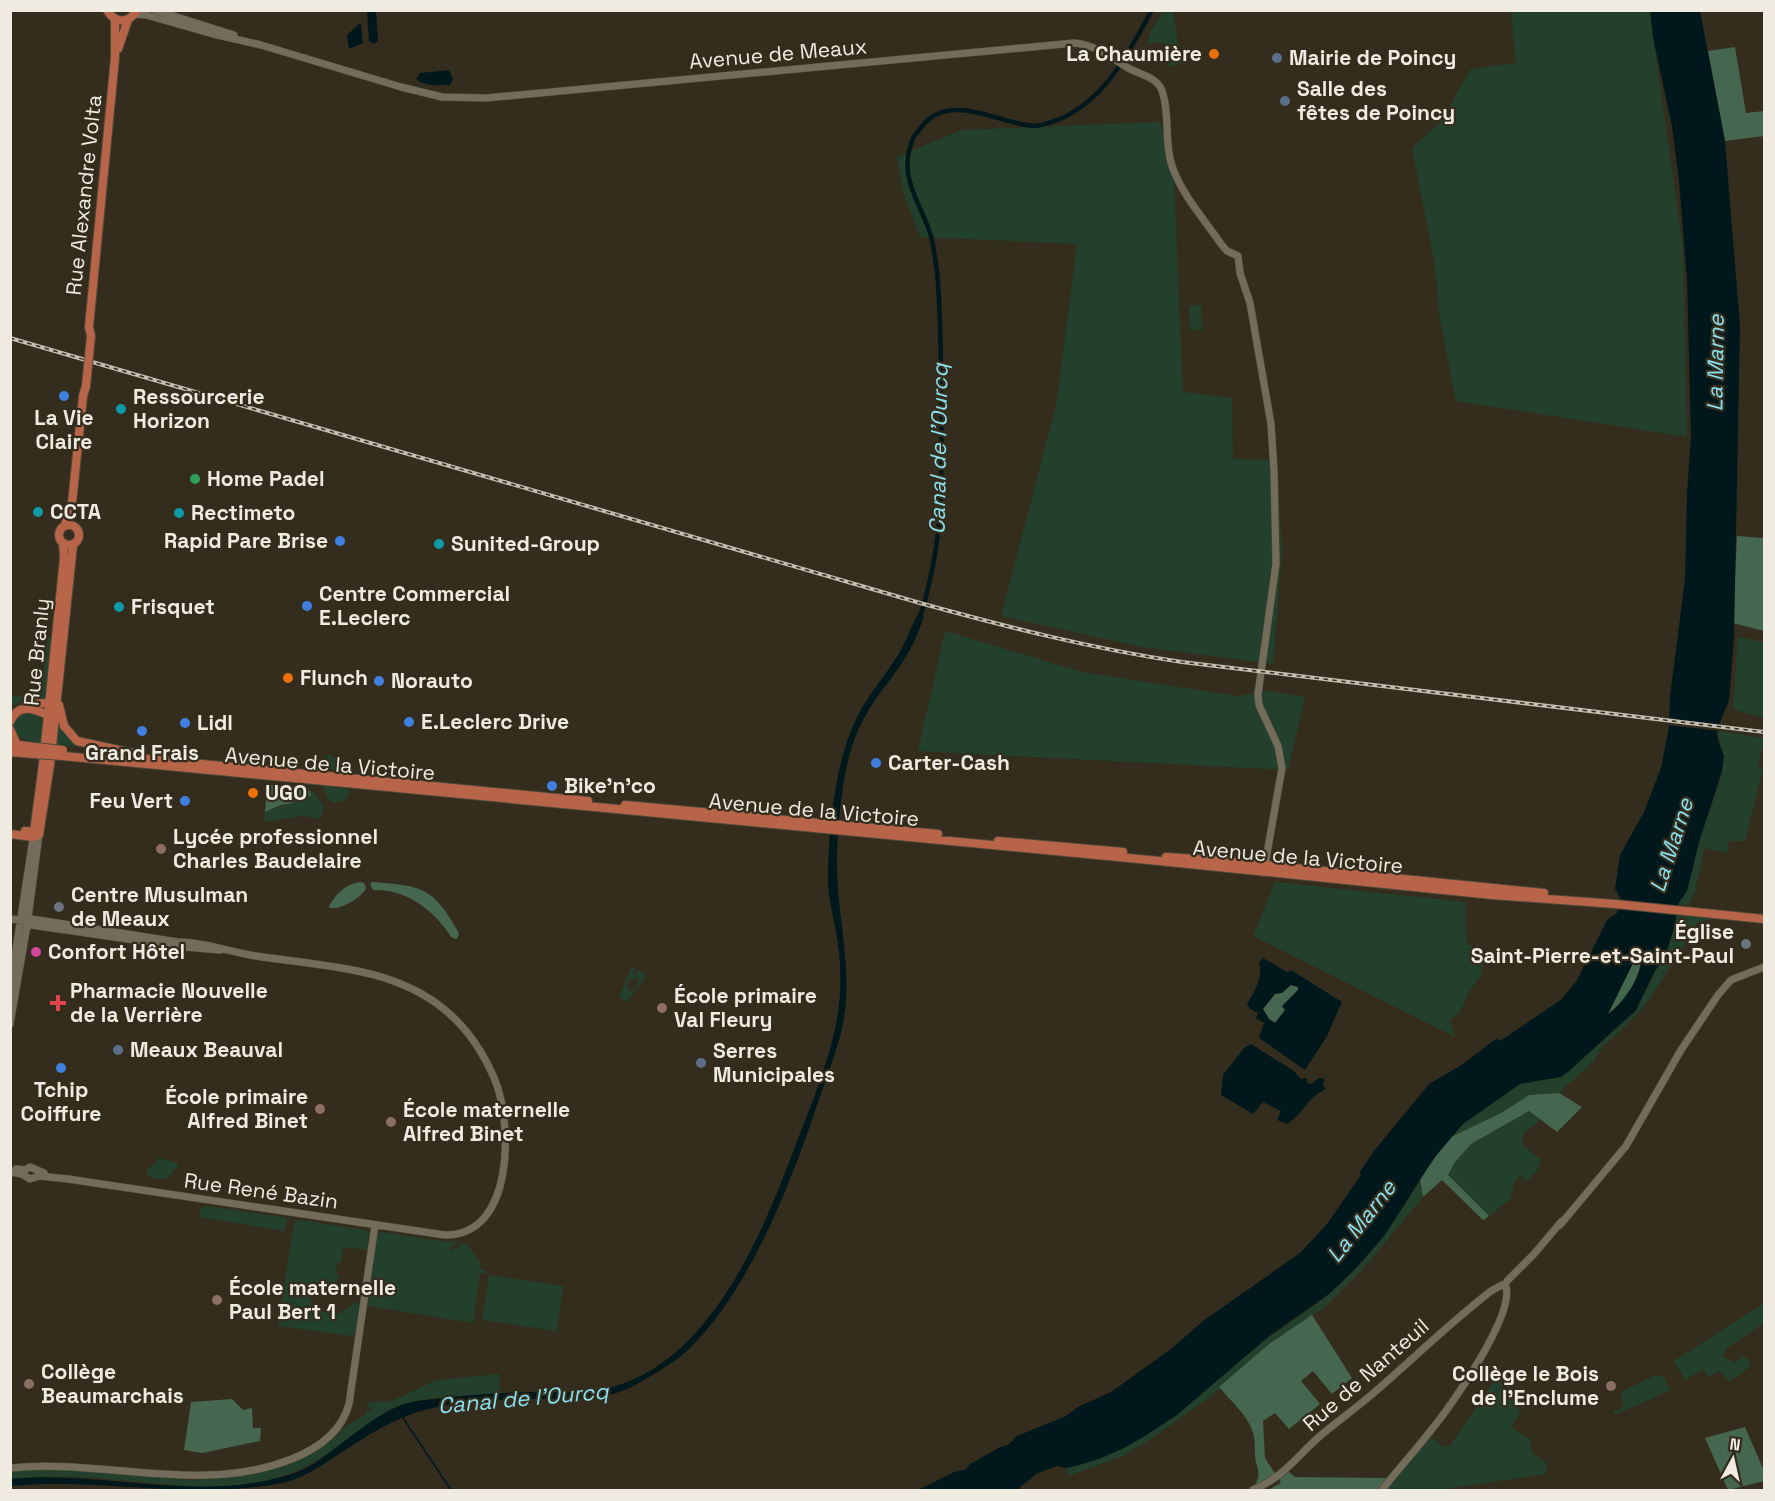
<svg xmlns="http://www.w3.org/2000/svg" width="1775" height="1501" viewBox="0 0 1775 1501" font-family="'Space Grotesk',sans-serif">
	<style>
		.green { fill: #22402b }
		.forest { fill: #46674f }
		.water { fill: #00181c; fill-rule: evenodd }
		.pier { fill: #342d1d }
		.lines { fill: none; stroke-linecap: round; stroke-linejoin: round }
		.stream { stroke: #00181c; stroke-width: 1.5 }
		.canal { stroke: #00181c; stroke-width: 4.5 }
		.minor-casing { stroke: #4f493b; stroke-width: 8 }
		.major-casing { stroke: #4f493b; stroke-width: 10 }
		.minor { stroke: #746c5a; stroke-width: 7 }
		.major { stroke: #b76448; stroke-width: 8 }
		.rail-casing { stroke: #c3beb3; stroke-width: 4 }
		.rail { stroke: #342d1d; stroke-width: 1.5; stroke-dasharray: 4.5; stroke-linecap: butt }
		.major-bridge-casing { stroke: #4f493b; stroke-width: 10; stroke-linecap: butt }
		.major-bridge { stroke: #b76448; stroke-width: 8 }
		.food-dot { fill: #e8710a; stroke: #342d1d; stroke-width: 2 }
		.service-dot { fill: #5c6f8a; stroke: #342d1d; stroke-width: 2 }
		.shop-dot { fill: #3f7fe0; stroke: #342d1d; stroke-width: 2 }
		.culture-dot { fill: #0f9aa8; stroke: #342d1d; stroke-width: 2 }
		.leisure-dot { fill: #2e9e5b; stroke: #342d1d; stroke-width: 2 }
		.education-dot { fill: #8d6e63; stroke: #342d1d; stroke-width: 2 }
		.worship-dot { fill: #6b7280; stroke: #342d1d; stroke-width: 2 }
		.hotel-dot { fill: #d1479c; stroke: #342d1d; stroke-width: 2 }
		.health-dot { fill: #e0444e; stroke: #342d1d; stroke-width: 2 }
		.labels { text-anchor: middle; stroke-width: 4.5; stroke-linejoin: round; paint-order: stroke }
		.street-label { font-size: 21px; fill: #efebe1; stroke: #342d1d }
		.poi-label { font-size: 21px; font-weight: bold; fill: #efebe1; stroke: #342d1d; text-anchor: start }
		.water-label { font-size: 22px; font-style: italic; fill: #8be0ef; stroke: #342d1d }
	</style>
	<rect width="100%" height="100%" fill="#342d1d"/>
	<path class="green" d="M1163,11H1173L1181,64L1169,67L1164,42L1147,43L1150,33Z
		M1511,11H1648L1650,14L1683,248L1687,437L1456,401L1439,314L1435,266L1412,148L1441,121L1471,69L1516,63Z
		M1160,122L1174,181L1183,392L1232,398L1233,459L1277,460L1282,552L1273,664L1142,647L1001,616L1056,406L1077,244L920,237L903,192L897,157L961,130Z
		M1201,305L1202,330H1190L1189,306Z
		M945,631L1082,672L1237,696L1270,691L1305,697L1288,770L918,751Z
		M48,637L51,638L45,696C37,704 23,698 11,706V696L40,695Z
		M1738,637L1764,642V718L1733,709Z
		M22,711L36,712C45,722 43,730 41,743C20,741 1,732 22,711Z
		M57,717C69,745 81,742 108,751L55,744Z
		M1717,731L1764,738V748H1762L1758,764L1762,772L1745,841H1729L1727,853L1704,848L1700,872L1695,885L1698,887L1688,905L1678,904C1692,885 1693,865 1699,843C1705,819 1723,783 1723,758C1723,749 1718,740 1717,731Z
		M329,755C337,757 338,762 341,769L339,771L316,768L318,760Z
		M325,786L345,788L350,791L348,796L343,801L333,803L328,799L323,788Z
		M309,790L314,793L324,807L320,819L303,816L264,822L265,812L295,801L296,797L311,795Z
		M1275,882L1466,902V930L1468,945L1500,956L1498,959C1486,956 1480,963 1482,974L1469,992L1460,1012L1450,1020L1455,1037L1253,936Z
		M1676,913L1719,918L1697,922L1680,952L1646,1004L1626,1026L1604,1045L1593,1062L1559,1093L1529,1095L1503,1112L1449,1138L1463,1124L1508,1090L1520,1084L1541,1080L1569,1071L1636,1011L1655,971L1665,957L1675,925Z
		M632,966L635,967L634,972L637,978L629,980L627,988L630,991H634C641,977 637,981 636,969L647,975L627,1002L619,997Z
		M1529,1111L1540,1120L1524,1133L1522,1144L1541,1160L1537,1171L1527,1181L1520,1176L1514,1183L1510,1199L1489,1216L1448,1175L1455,1162L1471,1144Z
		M159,1158L177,1163L178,1166L166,1179H157L147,1176V1170Z
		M1420,1179L1423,1197L1364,1268L1325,1307L1269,1344L1210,1397L1150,1440L1121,1457L1068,1476L1066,1468C1144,1451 1190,1401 1249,1353C1275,1331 1305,1315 1330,1293C1368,1262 1396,1221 1420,1179Z
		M207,1206L284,1217L287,1219L285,1231L199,1217L201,1208Z
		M299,1220L365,1230L369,1233L367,1250L343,1247L341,1263H337L336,1274L339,1275L335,1289L314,1286L313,1290H310L311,1310L339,1314L356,1302L359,1303L355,1333L353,1336L278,1326L294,1223Z
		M382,1232L445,1242L459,1241L450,1247L449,1252L464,1243L467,1244L481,1264L479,1268L486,1270V1274L480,1273L473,1323L368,1306L377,1235Z
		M489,1275L563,1286L557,1331L482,1320Z
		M1764,1303V1323L1727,1348L1722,1356L1735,1363L1742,1356L1745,1357L1751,1363V1366L1729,1382L1720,1371L1708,1377L1703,1369L1685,1380L1674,1361Z
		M499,1374L501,1393C472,1396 409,1396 386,1412C345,1440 314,1471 265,1481C209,1493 152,1482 97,1478C68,1476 39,1476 11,1479L10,1471L57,1468L191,1480L211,1477L308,1455L329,1441L343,1428L366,1414L367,1410L370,1411L371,1407L367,1406L368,1402L379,1403L384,1400L387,1403L437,1380Z
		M1498,1375L1504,1381L1503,1383L1520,1397C1516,1404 1517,1408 1521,1413L1510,1427L1530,1439L1531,1451L1547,1464L1546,1474L1438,1490H1385L1431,1437L1444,1447L1451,1445Z
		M1656,1375L1665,1378L1668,1388L1670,1387L1671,1390L1615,1415L1613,1412L1625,1406L1621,1401L1622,1391Z"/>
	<path class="forest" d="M1735,47L1746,113L1764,111V136L1725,141L1708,51Z
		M1737,536L1764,538V631L1733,623Z
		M270,785L309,790L311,795L302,800L296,797L293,803L281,805L265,812L267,788Z
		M361,882L364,883L366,888C362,898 340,910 330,908L329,906C337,893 345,884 361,882Z
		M372,882C423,886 433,887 459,933L458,937L456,939L452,938C434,910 407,889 373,890L370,884Z
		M1641,958C1642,970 1628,998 1619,1007C1616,1010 1611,1013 1607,1016L1633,963L1636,959Z
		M1291,985L1298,987V990L1283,1006L1285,1010L1275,1023L1269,1019L1263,1009L1275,994Z
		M1559,1093L1582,1107L1557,1132L1529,1111L1471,1144L1455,1162L1448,1175L1489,1216L1483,1220L1442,1180L1423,1197L1420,1179L1449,1138L1503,1112L1529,1095Z
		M1312,1315L1352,1378L1332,1394L1313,1371L1301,1381L1320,1404L1289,1429L1275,1413L1263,1421L1265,1458L1276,1475L1257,1486L1255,1484C1261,1476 1258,1471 1256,1462C1254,1453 1256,1442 1253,1433C1249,1417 1230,1400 1219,1387L1269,1344Z
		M232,1399L243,1410L252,1408L253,1428H261L260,1441L202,1453L184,1450L191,1402Z
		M1745,1427L1764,1471V1481L1728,1490L1705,1438Z
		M1289,1472L1295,1477L1386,1478L1379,1490H1268L1281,1483L1279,1479Z"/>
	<path class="water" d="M367,11H376L378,41L374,44L369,41Z
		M1650,11H1700L1725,141L1740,326L1734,637L1729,701L1717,729L1718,740L1724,756L1722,771L1699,842L1687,891L1678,904L1675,925L1665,957L1655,971L1636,1010L1569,1071L1561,1077L1520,1084L1463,1124L1434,1158L1385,1235L1356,1268L1329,1294L1268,1337L1177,1415L1145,1436L1126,1447L1099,1459L1079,1465L1066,1468L1057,1466L1043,1471L1036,1474L1017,1490H918L954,1472L965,1470L970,1464L1002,1446L1008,1445L1017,1436L1066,1416L1078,1407L1111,1392L1171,1349L1203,1321L1300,1253L1327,1224L1361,1175L1359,1173L1374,1151L1429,1084L1460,1066L1497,1038L1500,1041L1562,999L1577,980L1607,920L1617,913L1620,898L1615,889L1620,855L1644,812L1661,768L1669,727L1670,696L1685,579L1687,493L1691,437L1687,280L1679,181L1672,127L1653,37ZM1641,958C1643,976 1622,1004 1608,1014L1633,963L1636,959Z
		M359,24H361L363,43L349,49L347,35Z
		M449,70L453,79L450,85C439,85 425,87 416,79L420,73Z
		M918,614L924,616C917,638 907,657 893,676C884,688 874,700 867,713C857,730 850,750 846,769C839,807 835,852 838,890C842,938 853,984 841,1033C834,1059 824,1085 815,1111C789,1188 747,1294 688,1350C677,1360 664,1368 651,1376C638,1384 625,1391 610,1395C588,1400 564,1398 542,1399C507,1399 471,1401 437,1407C401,1414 371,1433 342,1452C322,1465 305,1478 282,1483C193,1501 100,1477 11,1486L10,1479C98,1470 188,1500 273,1479C288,1476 302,1471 315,1463C344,1444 383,1405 417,1401C454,1396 493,1393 530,1392C557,1391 586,1395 612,1387C714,1360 766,1225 799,1136C813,1101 827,1065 835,1029C842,998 842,963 836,932C833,914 828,898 828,880C828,831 835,761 857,717C868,695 885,676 898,655C906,642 911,627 918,614Z
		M1263,958L1287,972L1291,970L1342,1002L1327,1036L1305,1070L1259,1038L1264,1023L1256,1018L1258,1013L1250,1009L1247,1004C1254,992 1264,977 1259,963ZM1291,985L1298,987V990L1282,1006L1285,1010L1275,1023L1269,1019L1263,1009L1275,994L1282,993Z
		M1251,1044L1294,1071L1301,1079L1307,1078V1083L1311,1084L1319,1078H1323L1325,1081L1322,1084L1326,1089C1308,1096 1303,1115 1287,1124L1277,1120L1281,1111L1263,1102L1253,1114L1221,1095L1223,1075L1244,1048Z"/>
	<path class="pier" d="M1667,718L1721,725L1720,731L1667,725Z"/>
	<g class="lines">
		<path class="stream" d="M403,1418L451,1490"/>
		<path class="canal" d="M919,619C924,608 926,595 929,584C944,523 942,461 941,399C941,356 941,313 937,271C935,260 934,247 931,236C920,201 898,178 912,141C914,135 919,131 922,126C951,91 999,124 1034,126C1042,126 1052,122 1060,119C1107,98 1128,53 1152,10"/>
		<g class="minor-casing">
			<path id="minor" d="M155,10L234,35
				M135,14L146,15L213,34L261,45L401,87L442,97L486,98L1074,43C1096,45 1110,57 1128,68C1136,72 1145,75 1152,79C1158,83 1162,88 1163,94C1170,117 1164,143 1172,166C1182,195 1204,219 1221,244L1227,251L1238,256L1240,273L1250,303L1271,424L1274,471L1276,564L1258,694L1259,705L1278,746L1282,768L1265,865
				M10,919L28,921L32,919L178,942
				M28,921L31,925L176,946L180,949L185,947L220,950
				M10,988L34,832L39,835L27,926L10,1024
				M16,1169L25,1170L30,1167L44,1173
				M10,1172L22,1174L30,1179L39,1176L68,1179L445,1235C514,1236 513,1125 495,1080C484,1054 467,1028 445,1010C391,965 316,966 250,955C227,951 203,942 179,942L177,947
				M1560,1225L1626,1146L1681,1050L1718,995L1731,980L1764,967
				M1507,1281L1534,1254L1561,1222
				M10,1468C77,1461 141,1477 207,1475C255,1474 335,1458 349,1404L375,1225
				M1253,1490C1285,1476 1296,1457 1320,1436C1339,1420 1359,1406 1377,1390C1415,1357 1451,1322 1491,1291L1502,1285
				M1382,1490C1398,1469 1416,1450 1432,1429C1452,1405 1514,1316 1506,1287"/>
		</g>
		<g class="major-casing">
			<path id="major" d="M107,10C115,24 129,24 137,10
				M118,49L128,20
				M91,336L89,327L115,58V19
				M59 535a10 10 0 1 1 20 0a10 10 0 1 1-20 0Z
				M65,525L72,503L83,396L86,386
				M26,704L50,703
				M59,705L64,726L77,741L137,754
				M10,722C18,702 34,709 48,715
				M10,729L17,745
				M10,744L35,747
				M10,752L34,754
				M63,756L1149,860L1492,895L1615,904L1764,919
				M129,757L588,801
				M625,805L938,834
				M25,831L34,832L43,764L64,558L63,543
				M10,834L33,837L39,835L50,765L73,545
				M998,841L1123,852
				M1166,857L1225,861L1544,893"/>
		</g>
		<use href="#minor" class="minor"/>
		<use href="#major" class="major"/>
		<g class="rail-casing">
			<path id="rail" d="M10,338L920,603C1007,627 1093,649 1182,662L1764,732"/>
		</g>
		<use href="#rail" class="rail"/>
		<g class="major-bridge-casing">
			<path id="major-bridge" d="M86,386L91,336
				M35,747L63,750
				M34,754L63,756"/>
		</g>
		<use href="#major-bridge" class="major-bridge"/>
	</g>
	<g class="food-dot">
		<circle cx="1214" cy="54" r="6"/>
		<circle cx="288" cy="678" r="6"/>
		<circle cx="253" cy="793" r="6"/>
	</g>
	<g class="service-dot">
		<circle cx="1277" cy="58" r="6"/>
		<circle cx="1285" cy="101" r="6"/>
		<circle cx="118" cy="1050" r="6"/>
		<circle cx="701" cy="1063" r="6"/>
	</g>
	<g class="shop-dot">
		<circle cx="64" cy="396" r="6"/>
		<circle cx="340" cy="541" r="6"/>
		<circle cx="307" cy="606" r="6"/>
		<circle cx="379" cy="681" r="6"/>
		<circle cx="409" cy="722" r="6"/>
		<circle cx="185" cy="723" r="6"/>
		<circle cx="142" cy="731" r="6"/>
		<circle cx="876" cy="763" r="6"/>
		<circle cx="552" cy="786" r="6"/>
		<circle cx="185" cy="801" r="6"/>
		<circle cx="61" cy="1068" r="6"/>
	</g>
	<g class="culture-dot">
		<circle cx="121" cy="409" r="6"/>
		<circle cx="38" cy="512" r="6"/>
		<circle cx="179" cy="513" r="6"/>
		<circle cx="439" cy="544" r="6"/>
		<circle cx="119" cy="607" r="6"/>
	</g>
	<circle class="leisure-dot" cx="195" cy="479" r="6"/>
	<g class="education-dot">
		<circle cx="161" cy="849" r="6"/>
		<circle cx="662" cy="1008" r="6"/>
		<circle cx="320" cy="1109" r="6"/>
		<circle cx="391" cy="1122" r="6"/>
		<circle cx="217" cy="1300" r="6"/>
		<circle cx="29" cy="1384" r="6"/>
		<circle cx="1611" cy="1386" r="6"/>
	</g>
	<g class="worship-dot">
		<circle cx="59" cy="907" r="6"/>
		<circle cx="1746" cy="944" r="6"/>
	</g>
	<circle class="hotel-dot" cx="36" cy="952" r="6"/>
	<path class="health-dot" d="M55 994h6v6h6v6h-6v6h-6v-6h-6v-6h6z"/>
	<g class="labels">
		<g class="street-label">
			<text transform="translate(778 54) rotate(-5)" y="7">Avenue de Meaux</text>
			<text transform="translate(84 195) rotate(-84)" y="7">Rue Alexandre Volta</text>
			<text transform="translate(37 652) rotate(-84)" y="7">Rue Branly</text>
			<text transform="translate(330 764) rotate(5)" y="7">Avenue de la Victoire</text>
			<text transform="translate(814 810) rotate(5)" y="7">Avenue de la Victoire</text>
			<text transform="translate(1298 857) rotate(5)" y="7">Avenue de la Victoire</text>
			<text transform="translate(261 1191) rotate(8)" y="7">Rue René Bazin</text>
			<text transform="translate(1366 1375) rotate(-41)" y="7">Rue de Nanteuil</text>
		</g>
		<g class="poi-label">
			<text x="1202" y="61" text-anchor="end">La Chaumière</text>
			<text x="1289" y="65">Mairie de Poincy</text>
			<text x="1297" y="96">Salle des<tspan x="1297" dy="24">fêtes de Poincy</tspan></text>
			<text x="133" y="404">Ressourcerie<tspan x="133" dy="24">Horizon</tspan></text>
			<text x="64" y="425" text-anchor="middle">La Vie<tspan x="64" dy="24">Claire</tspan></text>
			<text x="207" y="486">Home Padel</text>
			<text x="50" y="519">CCTA</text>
			<text x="191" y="520">Rectimeto</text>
			<text x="328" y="548" text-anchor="end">Rapid Pare Brise</text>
			<text x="451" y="551">Sunited-Group</text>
			<text x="319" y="601">Centre Commercial<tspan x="319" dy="24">E.Leclerc</tspan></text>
			<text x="131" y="614">Frisquet</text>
			<text x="300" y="685">Flunch</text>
			<text x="391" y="688">Norauto</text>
			<text x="421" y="729">E.Leclerc Drive</text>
			<text x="197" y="730">Lidl</text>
			<text x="142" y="760" text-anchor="middle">Grand Frais</text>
			<text x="888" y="770">Carter-Cash</text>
			<text x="564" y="793">Bike'n'co</text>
			<text x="265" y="800">UGO</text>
			<text x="173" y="808" text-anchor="end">Feu Vert</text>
			<text x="173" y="844">Lycée professionnel<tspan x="173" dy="24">Charles Baudelaire</tspan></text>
			<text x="71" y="902">Centre Musulman<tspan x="71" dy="24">de Meaux</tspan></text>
			<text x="1734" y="939" text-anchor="end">Église<tspan x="1734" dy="24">Saint-Pierre-et-Saint-Paul</tspan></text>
			<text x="48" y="959">Confort Hôtel</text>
			<text x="70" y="998">Pharmacie Nouvelle<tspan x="70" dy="24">de la Verrière</tspan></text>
			<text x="674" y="1003">École primaire<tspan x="674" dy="24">Val Fleury</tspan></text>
			<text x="130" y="1057">Meaux Beauval</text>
			<text x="713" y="1058">Serres<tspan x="713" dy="24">Municipales</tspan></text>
			<text x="61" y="1097" text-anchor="middle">Tchip<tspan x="61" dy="24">Coiffure</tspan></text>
			<text x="308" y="1104" text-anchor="end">École primaire<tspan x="308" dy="24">Alfred Binet</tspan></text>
			<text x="403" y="1117">École maternelle<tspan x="403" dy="24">Alfred Binet</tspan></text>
			<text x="229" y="1295">École maternelle<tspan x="229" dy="24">Paul Bert 1</tspan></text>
			<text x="41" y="1379">Collège<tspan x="41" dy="24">Beaumarchais</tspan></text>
			<text x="1599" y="1381" text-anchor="end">Collège le Bois<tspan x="1599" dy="24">de l'Enclume</tspan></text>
		</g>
		<g class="water-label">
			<text transform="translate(1715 363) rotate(-89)" y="8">La Marne</text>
			<text transform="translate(938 449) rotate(-89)" y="8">Canal de l'Ourcq</text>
			<text transform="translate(1671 845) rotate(-72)" y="8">La Marne</text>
			<text transform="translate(1361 1221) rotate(-52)" y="8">La Marne</text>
			<text transform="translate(523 1398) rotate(-5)" y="8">Canal de l'Ourcq</text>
		</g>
	</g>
	<rect width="1775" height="1501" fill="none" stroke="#efebe1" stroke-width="24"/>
	<g transform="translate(1733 1459) rotate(8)" stroke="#342d1d" stroke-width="4.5" paint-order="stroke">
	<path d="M0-4.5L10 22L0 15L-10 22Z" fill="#efebe1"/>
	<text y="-9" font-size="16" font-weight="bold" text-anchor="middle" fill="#efebe1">N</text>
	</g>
</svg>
